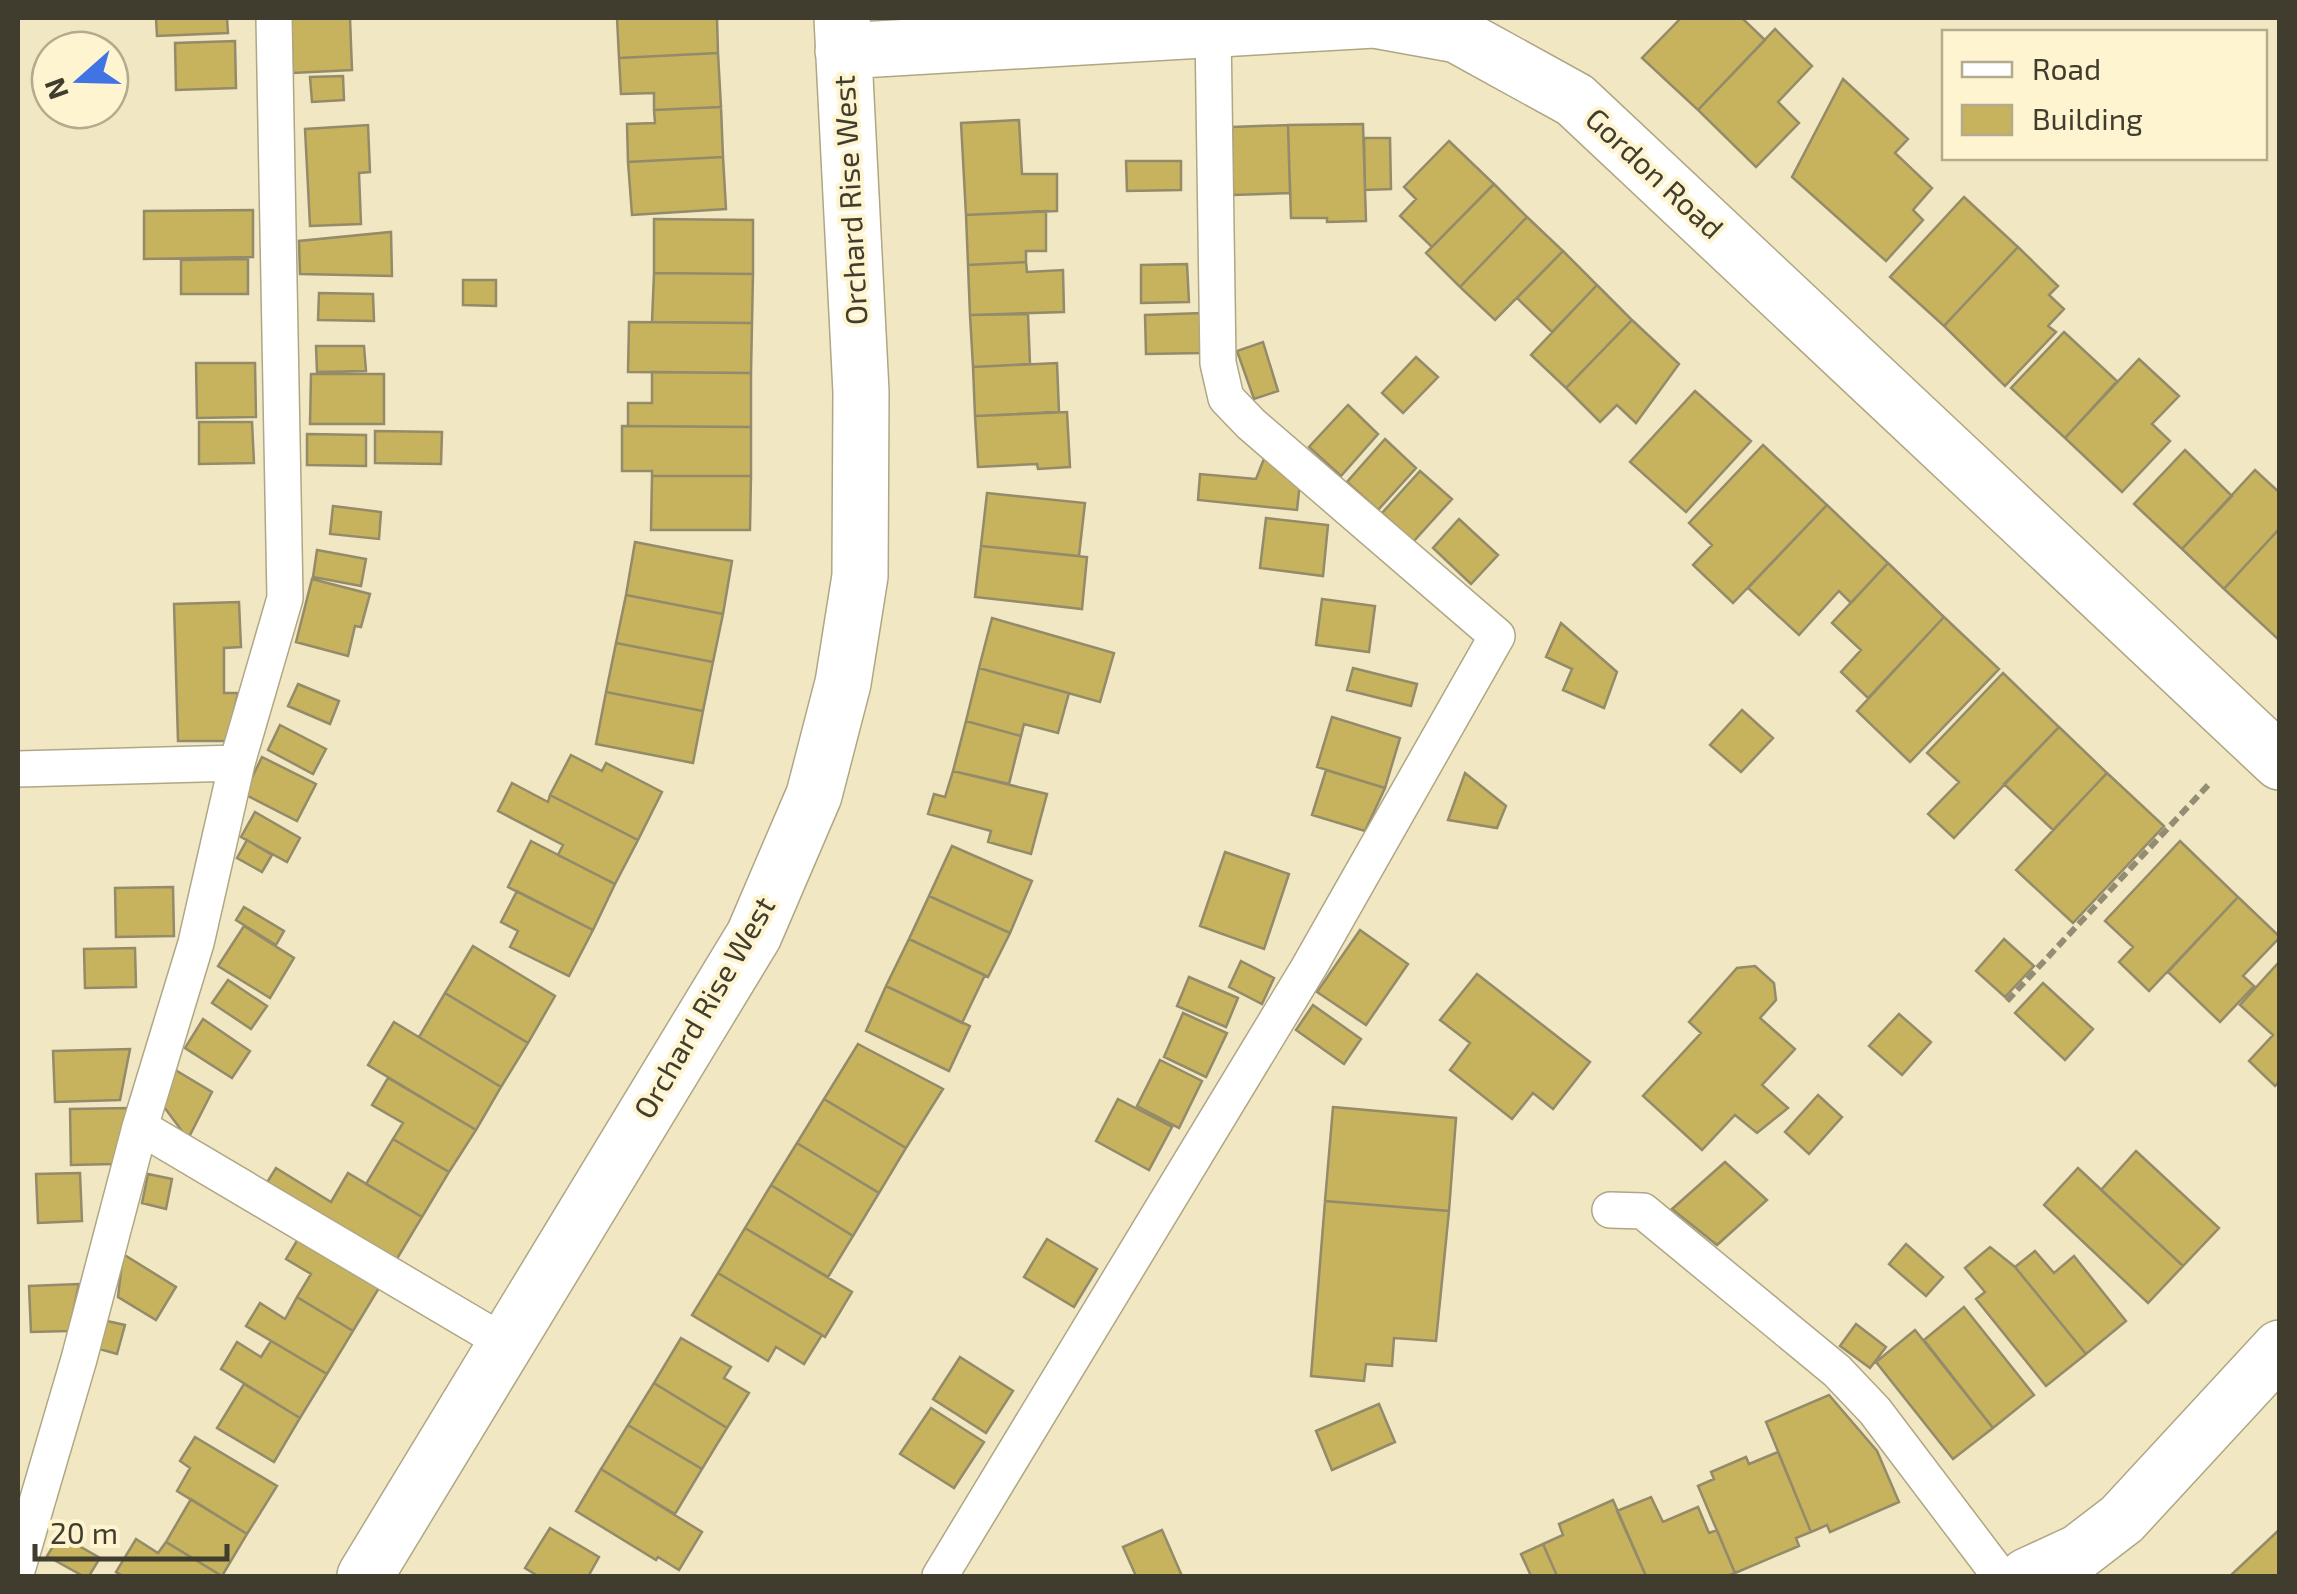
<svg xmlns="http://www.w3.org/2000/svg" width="2297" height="1594" viewBox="0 0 2297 1594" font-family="'Exo 2',sans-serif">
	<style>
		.building { fill: #c7b25e; stroke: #938b69; stroke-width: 2.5 }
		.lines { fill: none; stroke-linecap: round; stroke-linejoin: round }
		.service-casing { stroke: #afa684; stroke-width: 38 }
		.minor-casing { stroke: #afa684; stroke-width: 58 }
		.path { stroke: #938d74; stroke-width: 6; stroke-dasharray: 10 5; stroke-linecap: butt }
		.service { stroke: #fff; stroke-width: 35 }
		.minor { stroke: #fff; stroke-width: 55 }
		.labels { text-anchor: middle; stroke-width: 8; stroke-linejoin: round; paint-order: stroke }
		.street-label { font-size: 30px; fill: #413d2e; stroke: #fef5d0 }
	</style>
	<rect width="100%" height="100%" fill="#f1e8c3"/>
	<path class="building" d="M156,18H227L228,33L157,36Z
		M286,18H350L352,70L293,73L291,24Z
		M617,18H717L718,53L619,58Z
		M1681,18H1742L1765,40L1698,110L1642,58Z
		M1775,29L1812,66L1778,102L1799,123L1756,167L1698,110Z
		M235,41L236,88L176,90L175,43Z
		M718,53L721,107L654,110V93L621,94L619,58Z
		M343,76L344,100L312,102L310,77Z
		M1843,79L1908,139L1895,153L1932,188L1913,210L1923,220L1886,261L1792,177Z
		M721,107L723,157L628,162L627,124L655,123L654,110Z
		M1019,120L1022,174H1057V211L966,215L961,123Z
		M1363,124L1366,221L1327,222V218H1291L1288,125Z
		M368,125L370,172L359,173L361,224L310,226L305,129Z
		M1288,125L1290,193L1233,195L1232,127Z
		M1364,138H1390L1391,189L1365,190Z
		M1449,141L1494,184L1432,247L1400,216L1416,199L1404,187Z
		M723,157L726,209L632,215L628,162Z
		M1126,161H1181V190L1127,191Z
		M1494,184L1527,217L1460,287L1426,253Z
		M1964,197L2018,247L1944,326L1890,277Z
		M253,210V257L144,259V211Z
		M1046,211V251H1026V262L968,265L966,215Z
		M1527,217L1563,251L1495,320L1460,287Z
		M654,219L753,220V274L654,273Z
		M391,232L392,276L300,274L299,241Z
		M2018,247L2058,286L2049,295L2064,309L2048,326L2056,332L2005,386L1944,326Z
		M1563,251L1597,285L1552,332L1517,298Z
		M248,259V294H181V260Z
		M1026,262L1027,272L1063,270L1064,312L970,315L968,265Z
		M1187,264L1189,302L1141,303V265Z
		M654,273L753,274L752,323L652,322Z
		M463,280H496V306L463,305Z
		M1597,285L1632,320L1566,388L1531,355Z
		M319,293L373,294L374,321L318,320Z
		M1202,313L1203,353L1146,354L1145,315Z
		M1028,314L1030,364L973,367L970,315Z
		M1632,320L1679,364L1636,423L1617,405L1600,422L1566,388Z
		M629,322L752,323L751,373L628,372Z
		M2064,332L2117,381L2065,438L2011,388Z
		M1263,342L1278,391L1254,399L1237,351Z
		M316,346H364L366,371L317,372Z
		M1416,357L1438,377L1403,413L1382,393Z
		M2139,359L2179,396L2152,424L2170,441L2122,492L2065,438Z
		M196,363H255L256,417L197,418Z
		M1057,363L1059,412L975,416L973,367Z
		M652,372L751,373V427L628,426V403H652Z
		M311,374H384V424H310Z
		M1695,391L1751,441L1686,512L1630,462Z
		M1348,405L1378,434L1341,476L1309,447Z
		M1067,412L1070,467L1038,469L1037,464L978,467L975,416Z
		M199,422H252L254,463L199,464Z
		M622,426L751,427V476H652V471H622Z
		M375,431L442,432L441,464L375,463Z
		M307,434L366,435V466L307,465Z
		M1385,439L1416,468L1378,510L1347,482Z
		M1763,445L1827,505L1733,603L1693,565L1712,545L1689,523Z
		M2185,450L2232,496L2182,549L2134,504Z
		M1265,456L1300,482L1297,510L1198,500L1200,474L1256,479Z
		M2255,470L2280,493V528L2224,589L2182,549Z
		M1420,471L1452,499L1413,542L1382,513Z
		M652,476H751L750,530H651Z
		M987,493L1085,503L1079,556L981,546Z
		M1827,505L1888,563L1851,603L1839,591L1799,635L1748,588Z
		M333,506L381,512L379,539L330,534Z
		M1266,518L1328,525L1323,576L1260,568Z
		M1459,519L1498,555L1471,584L1433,548Z
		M2280,528V641L2224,589Z
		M635,542L732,561L723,614L626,595Z
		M981,546L1087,557L1082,609L975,597Z
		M317,550L366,559L361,586L313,577Z
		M1888,563L1944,617L1868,698L1841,672L1861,650L1832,623Z
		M312,579L370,594L361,627L355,626L348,656L296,642Z
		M626,595L723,614L713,662L616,643Z
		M1322,599L1375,606L1369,652L1316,645Z
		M239,602L241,647L224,648V693H238L227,741H178L174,604Z
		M1944,617L1999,669L1910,762L1857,711Z
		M992,618L1114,653L1100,702L979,668Z
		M1561,623L1617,672L1604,708L1563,690L1572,669L1546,657Z
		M616,643L713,662L703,711L606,692Z
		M979,668L1069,693L1058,733L1024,724L1021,736L966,721Z
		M1353,668L1417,684L1411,706L1347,690Z
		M2003,673L2059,727L1954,838L1928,814L1959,782L1927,753Z
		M298,684L339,701L330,724L288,706Z
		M606,692L703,711L693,763L596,744Z
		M1742,710L1773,738L1741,772L1710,745Z
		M1332,717L1400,738L1385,788L1317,767Z
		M966,721L1021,736L1009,784L953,771Z
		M280,725L326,749L313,774L268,750Z
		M2059,727L2107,773L2053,830L2004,784Z
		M571,755L602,771L606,763L662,792L638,840L550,795Z
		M262,757L316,784L297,821L244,794Z
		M1326,770L1385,788L1365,831L1312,815Z
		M953,771L1047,794L1031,854L988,842L991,831L928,814L934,794L945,797Z
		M1465,773L1506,806L1497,828L1448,820Z
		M2107,773L2164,826L2073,923L2016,870Z
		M512,783L548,802L550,795L638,840L615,884L558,855L563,845L498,811Z
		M255,812L300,838L287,862L241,837Z
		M247,840L272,855L262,872L237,858Z
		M531,841L615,884L593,930L508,887Z
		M2180,841L2238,897L2149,991L2119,962L2133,947L2105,921Z
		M952,846L1032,881L1010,933L929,896Z
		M1225,852L1289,874L1264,949L1200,926Z
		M173,887L174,936L116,937L115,888Z
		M517,891L593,930L569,976L510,947L518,931L501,922Z
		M929,896L1010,933L988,977L909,939Z
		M2238,897L2280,937L2243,976L2254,986L2220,1022L2168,972Z
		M244,907L284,931L276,945L236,920Z
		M244,926L294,958L270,998L218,966Z
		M1360,930L1408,964L1366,1025L1317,992Z
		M909,939L985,975L962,1023L886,986Z
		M2004,939L2034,966L2005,997L1976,971Z
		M473,946L555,996L528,1043L445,993Z
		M135,948L136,987L85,988L84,949Z
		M1241,961L1274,978L1262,1004L1229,987Z
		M2280,961V1081L2275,1086L2249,1061L2273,1035L2240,1005Z
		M1755,966L1774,983L1776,1000L1760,1018L1795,1049L1762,1085L1788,1108L1757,1133L1735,1115L1702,1150L1643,1096L1701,1033L1689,1022L1737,968Z
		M1477,974L1590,1062L1553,1109L1533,1093L1512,1119L1450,1070L1470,1043L1440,1020Z
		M1189,977L1238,998L1226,1027L1177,1006Z
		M228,980L267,1006L251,1029L212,1003Z
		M2043,983L2093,1029L2065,1060L2015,1013Z
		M886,986L970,1026L949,1071L866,1031Z
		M445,993L528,1043L501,1087L419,1037Z
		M1313,1005L1361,1039L1344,1064L1296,1030Z
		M1183,1013L1227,1033L1206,1077L1164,1057Z
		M1899,1014L1931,1042L1902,1075L1869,1046Z
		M203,1019L250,1051L232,1078L185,1048Z
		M394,1022L501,1087L476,1130L368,1065Z
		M858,1044L943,1089L906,1148L824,1099Z
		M130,1049L120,1100L55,1102L53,1051Z
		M1160,1060L1202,1081L1179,1128L1137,1106Z
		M172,1068L212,1092L188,1139L161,1103Z
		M388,1078L476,1130L449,1172L393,1139L403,1123L372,1105Z
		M1818,1095L1842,1117L1809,1154L1785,1132Z
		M824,1099L906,1148L879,1193L797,1143Z
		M1118,1099L1172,1127L1149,1170L1096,1141Z
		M1333,1107L1456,1118L1449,1211L1325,1201Z
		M128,1108L115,1164L71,1165L70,1109Z
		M393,1139L449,1172L422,1217L366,1184Z
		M797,1143L879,1193L853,1236L771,1185Z
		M2136,1151L2219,1228L2183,1266L2101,1190Z
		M1725,1162L1767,1200L1717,1245L1672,1209Z
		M276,1168L331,1202L348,1173L422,1217L395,1262L266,1184Z
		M2078,1168L2183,1266L2148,1303L2044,1205Z
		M80,1173L82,1221L38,1223L36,1174Z
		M148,1174L172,1179L166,1209L142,1203Z
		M771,1185L853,1236L828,1277L745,1228Z
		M1325,1201L1449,1211L1436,1341L1394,1338L1392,1366L1366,1364L1364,1381L1311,1376Z
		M745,1228L852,1292L825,1337L718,1273Z
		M301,1234L382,1283L353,1331L297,1297L311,1274L286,1259Z
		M1047,1239L1097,1269L1074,1307L1024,1277Z
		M1906,1244L1943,1277L1926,1296L1889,1264Z
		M1990,1247L2015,1267L2086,1354L2046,1386L1976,1299L1985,1292L1965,1268Z
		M2035,1251L2054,1273L2074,1256L2126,1321L2086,1354L2015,1267Z
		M123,1254L176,1287L156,1320L118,1297Z
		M718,1273L822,1335L804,1364L776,1347L768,1361L692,1315Z
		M79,1284L69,1331L31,1332L29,1286Z
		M297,1297L353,1331L327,1374L246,1326L260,1303L285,1319Z
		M1964,1307L2034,1395L1993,1428L1924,1340Z
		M107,1321L125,1325L117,1354L99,1349Z
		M1856,1324L1886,1347L1870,1368L1840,1346Z
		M1915,1330L1993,1428L1953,1459L1876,1362Z
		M681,1338L731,1367L724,1378L749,1393L727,1428L654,1383Z
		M271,1341L327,1374L300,1418L221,1369L237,1342L261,1357Z
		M960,1357L1013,1391L986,1433L933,1399Z
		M654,1383L727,1428L702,1469L628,1425Z
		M244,1384L300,1418L274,1462L217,1428Z
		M1829,1395L1877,1451L1899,1502L1830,1532L1827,1525L1811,1532L1766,1422Z
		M1379,1404L1395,1442L1332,1470L1316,1431Z
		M931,1408L984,1442L954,1488L900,1454Z
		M628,1425L702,1469L675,1514L601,1469Z
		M195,1437L277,1486L247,1534L177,1491L190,1468L180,1461Z
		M1778,1452L1811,1532L1796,1538L1799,1546L1735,1573L1698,1486L1714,1479L1711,1472L1746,1457L1749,1464Z
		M601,1469L702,1532L679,1570L658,1557L656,1560L576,1511Z
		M1651,1497L1663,1522L1698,1507L1709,1533L1717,1530L1735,1573L1727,1576H1646L1617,1511Z
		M191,1499L247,1534L222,1576L166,1542Z
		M1613,1500L1646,1576H1557L1543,1544L1563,1535L1559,1524Z
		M550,1528L599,1557L589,1575L591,1576H538L525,1568Z
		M2280,1529V1576H2230Z
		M1162,1530L1182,1576H1136L1123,1547Z
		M60,1535L100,1558L89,1576H83L47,1556Z
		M136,1539L158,1553L166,1542L222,1576H123L116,1572Z
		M1543,1544L1557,1576H1531L1521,1554Z"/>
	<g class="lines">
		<g class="service-casing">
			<path id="service" d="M18,769L237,763
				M140,1127L505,1343
				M1610,1210L1643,1211L1837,1371L1875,1411L2000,1576
				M18,1567L79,1359L140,1127L196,943L237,763L285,598L274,18
				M940,1576L1309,967L1497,636L1251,424L1226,398L1218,363L1213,30"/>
		</g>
		<g class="minor-casing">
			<path id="minor" d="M843,51L1374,20L1457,35L1575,100L2280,762
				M365,1576L754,935L814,795L843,683L860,576L861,392L842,18
				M2027,1576L2079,1552L2122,1519L2280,1348"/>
		</g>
		<path class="path" d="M2007,1001L2211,782"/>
		<use href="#service" class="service"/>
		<use href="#minor" class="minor"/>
	</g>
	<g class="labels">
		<g class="street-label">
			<text transform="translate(1654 174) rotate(43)" y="10">Gordon Road</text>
			<text transform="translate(851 200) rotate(-93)" y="10">Orchard Rise West</text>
			<text transform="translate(705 1008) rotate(-60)" y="10">Orchard Rise West</text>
		</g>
	</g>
	<rect width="2297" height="1594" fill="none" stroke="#413d2e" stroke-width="40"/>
	<rect x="1942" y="30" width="325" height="130" fill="#fef5d0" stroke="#b2ab8f" stroke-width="2.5"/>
	<rect x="1962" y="62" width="50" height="15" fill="#ffffff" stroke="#b2ab8f" stroke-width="2.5"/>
	<text x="2032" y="80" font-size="30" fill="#413d2e">Road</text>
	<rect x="1962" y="105" width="50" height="30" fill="#c7b25e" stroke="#b2ab8f" stroke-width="2.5"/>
	<text x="2032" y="130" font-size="30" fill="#413d2e">Building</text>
	<g transform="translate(80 80) rotate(250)"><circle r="48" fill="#fef5d0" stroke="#b2ab8f" stroke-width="2.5"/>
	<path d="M0-8L18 38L0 25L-18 38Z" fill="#4074e5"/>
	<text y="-15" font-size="28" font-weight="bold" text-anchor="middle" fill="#413d2e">N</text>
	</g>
	<path d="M35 1544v15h192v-15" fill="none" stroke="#413d2e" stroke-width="5"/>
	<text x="50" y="1544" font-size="30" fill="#413d2e" stroke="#fef5d0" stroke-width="8" paint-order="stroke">20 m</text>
</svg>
